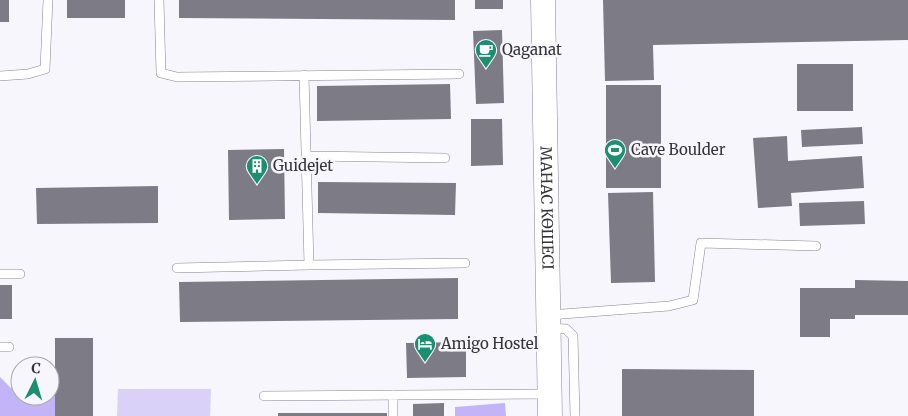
<svg xmlns="http://www.w3.org/2000/svg" width="908" height="416" viewBox="0 0 908 416" font-family="Merriweather,serif">
	<style>
		.green { fill: #d9d1f8 }
		.forest { fill: #c3b4f7 }
		.building { fill: #7d7b85 }
		.lines { fill: none; stroke-linecap: round; stroke-linejoin: round }
		.service-casing { stroke: #878590; stroke-width: 10 }
		.tertiary-casing { stroke: #878590; stroke-width: 25 }
		.service { stroke: #fff; stroke-width: 9 }
		.tertiary { stroke: #fff; stroke-width: 24 }
		.labels { text-anchor: middle; stroke-width: 5; stroke-linejoin: round; paint-order: stroke }
		.poi-label { font-size: 15px; fill: #353439; stroke: #f7f6fd; text-anchor: start }
		.street-label { font-size: 15px; fill: #353439; stroke: #f7f6fd }
	</style>
	<rect width="100%" height="100%" fill="#f7f6fd"/>
	<path class="green" d="M118,389H211L210,416H117Z"/>
	<path class="forest" d="M55,376V416H0V377L11,388L20,385V396H50V377Z
		M505,403L506,416H455V407Z"/>
	<path class="building" d="M0,0H9V22H0Z
		M67,0H125V18H67Z
		M179,0H455V20L179,18Z
		M475,0H503V9H475Z
		M603,0H908V40L653,45L654,80L605,81Z
		M502,30L504,103L476,104L473,31Z
		M797,64H853V111H797Z
		M450,84L451,119L317,121V86Z
		M606,85H661V188H606Z
		M471,119H502L503,165L471,166Z
		M862,127L863,144L802,147L801,130Z
		M787,136L788,161L862,156L864,188L791,193L792,206L758,208L753,138Z
		M284,149L285,219L229,220L228,150Z
		M318,182L456,183L455,215L318,213Z
		M158,186V223L37,224L36,188Z
		M653,192L655,282L611,283L608,193Z
		M864,201L865,224L800,226L799,203Z
		M458,278V319L180,322L179,282Z
		M855,280L908,281V315H855V319H830V337H800V288H855Z
		M0,285H12V319H0Z
		M55,338H93V416H55Z
		M466,342V377L407,378L406,343Z
		M622,369L754,370V416H622Z
		M444,403V416H413V404Z
		M278,413H387V416H278Z"/>
	<g class="lines">
		<g class="service-casing">
			<path id="service" d="M159,0L161,73L177,77L459,74
				M304,75L309,265L465,263
				M0,76L28,74L45,69L48,0
				M306,156L445,158
				M177,268L309,265
				M0,274H20
				M549,315L669,306L693,300L701,243L816,246
				M549,328L566,329L573,336L575,416
				M0,347H9
				M393,395V416
				M264,396L549,394"/>
		</g>
		<g class="tertiary-casing">
			<g id="tertiary">
				<path id="s1" d="M543,0L550,416"/>
			</g>
		</g>
		<use href="#service" class="service"/>
		<use href="#tertiary" class="tertiary"/>
	</g>
	<defs>
		<g id="cafe-pin" transform="scale(1.125)"><path d="M0 17L-7.5 6A9.5 9.5 0 1 1 7.5 6Z" fill="#1c8f71" stroke="#f7f6fd"/><path d="M-5.5-4.5H6V0H3Q3 3.5 0 3.5H-2.5Q-5.5 3.5-5.5 0ZM3-3.2v2h1.7v-2ZM-6 4.5H4V6H-6Z" fill="#fff"/></g>
		<g id="stadium-pin" transform="scale(1.125)"><path d="M0 17L-7.5 6A9.5 9.5 0 1 1 7.5 6Z" fill="#1c8f71" stroke="#f7f6fd"/><path d="M0-5a6.5 5 0 1 0 0 10a6.5 5 0 1 0 0-10ZM-3.5-1.8h7v3.6h-7Z" fill="#fff"/></g>
		<g id="building-pin" transform="scale(1.125)"><path d="M0 17L-7.5 6A9.5 9.5 0 1 1 7.5 6Z" fill="#1c8f71" stroke="#f7f6fd"/><path d="M-4-6H4V6H1V3H-1V6H-4ZM-2.5-4.3h1.7v1.8h-1.7ZM.8-4.3h1.7v1.8H.8ZM-2.5-1h1.7V.8h-1.7ZM.8-1h1.7V.8H.8Z" fill="#fff"/></g>
		<g id="hotel-pin" transform="scale(1.125)"><path d="M0 17L-7.5 6A9.5 9.5 0 1 1 7.5 6Z" fill="#1c8f71" stroke="#f7f6fd"/><path d="M-6-4.5h1.5V1H6V5H4.5V3h-9V5H-6ZM-4 0a1.8 1.8 0 1 1 3.6 0ZM.5 0V-2.5h3Q6-2.5 6 0Z" fill="#fff"/></g>
	</defs>
	<g fill-rule="evenodd">
		<use href="#cafe-pin" x="486" y="50"/>
		<use href="#stadium-pin" x="615" y="150"/>
		<use href="#building-pin" x="257" y="166"/>
		<use href="#hotel-pin" x="425" y="344"/>
	</g>
	<g class="labels">
		<g class="poi-label">
			<text x="502" y="55">Qaganat</text>
			<text x="631" y="155">Cave Boulder</text>
			<text x="273" y="171">Guidejet</text>
			<text x="441" y="349">Amigo Hostel</text>
		</g>
		<g class="street-label">
			<text dy="5" stroke="none"><textPath href="#s1" startOffset="208">МАНАС КӨШЕСІ</textPath></text>
		</g>
	</g>
	<g transform="translate(35 381) rotate(5)"><circle r="24" fill="#f7f6fd" stroke="#a9a8af"/>
	<path d="M0-4L9 19L0 12L-9 19Z" fill="#1c8f71"/>
	<text y="-8" font-size="14" font-weight="bold" text-anchor="middle" fill="#353439">С</text>
	</g>
</svg>
